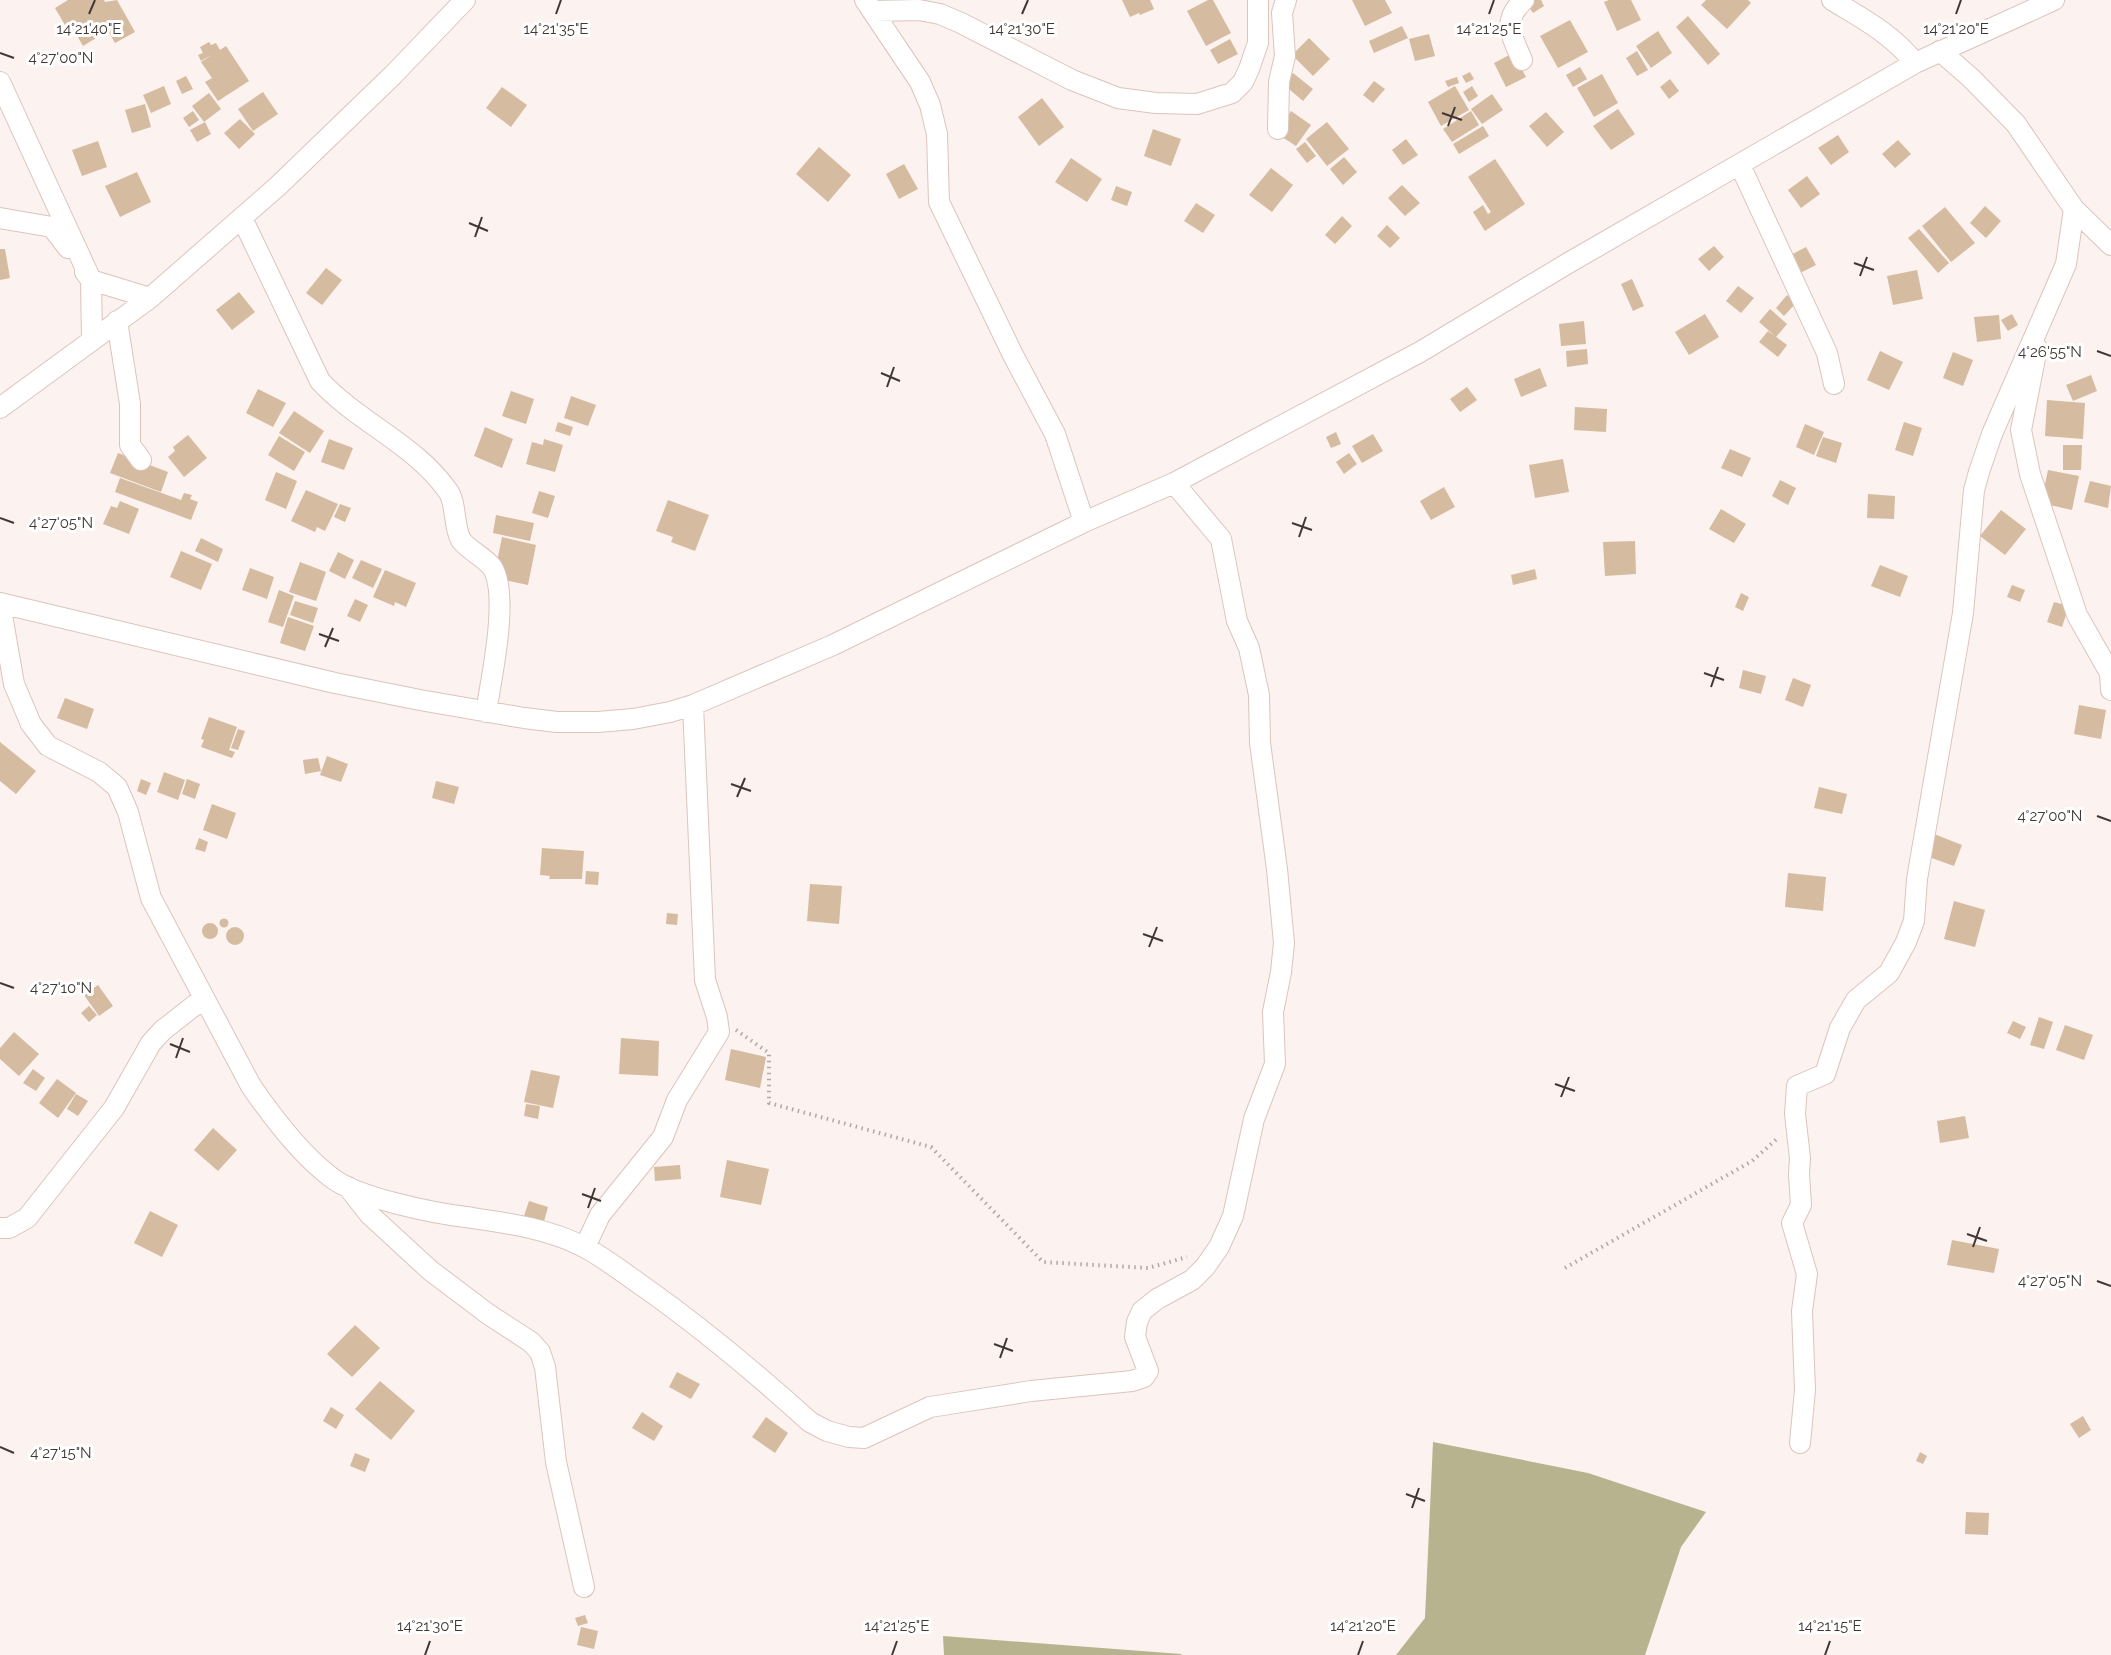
<svg xmlns="http://www.w3.org/2000/svg" width="2111" height="1655" viewBox="0 0 2111 1655" font-family="Raleway,sans-serif">
	<style>
		.forest { fill: #b8b38f }
		.building { fill: #d5bb9f }
		.lines { fill: none; stroke-linecap: round; stroke-linejoin: round }
		.minor-casing { stroke: #dcc4bd; stroke-width: 22 }
		.path { stroke: #b1a7a4; stroke-width: 4; stroke-dasharray: 1.5 4.5; stroke-linecap: butt }
		.minor { stroke: #fff; stroke-width: 20 }
		.ticks { fill: none; stroke: #413835; stroke-width: 2 }
		.ticks-label { font-size: 15px; text-anchor: middle; fill: #413835; stroke: #fff; stroke-width: 6; stroke-linejoin: round; paint-order: stroke }
	</style>
	<rect width="100%" height="100%" fill="#fcf2ef"/>
	<path class="forest" d="M1433,1442L1588,1473L1706,1512L1681,1547L1645,1655H1396L1425,1618Z
		M943,1636L1181,1654L1182,1655H944Z"/>
	<path class="building" d="M68,0H104L105,2L117,0L135,32L115,43L108,31L83,46L73,29L69,32L55,8Z
		M1122,0H1150L1154,9L1140,15L1139,13L1130,17Z
		M1208,0H1213L1231,33L1206,46L1187,11Z
		M1352,0H1385L1392,13L1365,26Z
		M1533,0H1541L1544,6L1533,13L1527,4Z
		M1609,0H1631L1641,20L1617,31L1604,2Z
		M1706,0H1748L1751,3L1727,29L1701,5Z
		M1688,16L1720,54L1708,65L1676,27Z
		M1570,20L1588,52L1558,68L1540,36Z
		M1402,26L1408,38L1374,53L1369,41Z
		M1658,31L1672,53L1651,68L1636,46Z
		M1429,34L1435,56L1415,61L1409,39Z
		M1309,38L1330,59L1313,76L1292,55Z
		M1230,39L1238,54L1218,64L1210,50Z
		M209,42L211,45L216,43L220,50L226,46L249,81L218,101L205,82L212,78L201,62L213,54L201,61L198,55L203,53L200,47Z
		M1637,51L1648,70L1637,76L1626,58Z
		M1513,53L1526,77L1506,87L1494,63Z
		M1580,67L1587,79L1573,87L1566,75Z
		M1470,72L1474,79L1466,83L1462,76Z
		M1293,73L1313,89L1303,101L1283,84Z
		M1602,74L1618,103L1594,117L1577,88Z
		M186,76L193,89L182,94L176,81Z
		M1457,77L1459,83L1448,87L1445,81Z
		M1670,79L1679,91L1669,99L1660,87Z
		M1374,81L1385,89L1373,103L1363,95Z
		M164,86L171,104L151,113L143,95Z
		M1455,86L1469,110L1441,126L1428,102Z
		M1472,86L1478,96L1469,102L1463,92Z
		M502,87L527,105L511,127L486,108Z
		M263,92L278,114L253,131L238,109Z
		M209,93L221,109L204,122L192,106Z
		M1492,94L1503,110L1482,124L1471,109Z
		M1042,98L1064,127L1039,146L1018,117Z
		M145,104L151,127L132,133L125,110Z
		M1618,109L1635,134L1611,150L1593,126Z
		M193,111L199,120L189,127L183,118Z
		M1291,111L1311,125L1296,146L1276,133Z
		M1471,111L1479,125L1452,142L1443,129Z
		M1546,112L1564,132L1547,147L1529,126Z
		M240,119L255,134L239,149L224,133Z
		M205,122L211,134L197,142L190,130Z
		M1327,122L1349,149L1327,166L1306,139Z
		M1483,126L1489,136L1459,154L1453,144Z
		M1153,129L1181,139L1171,166L1144,156Z
		M1838,135L1849,152L1831,165L1818,148Z
		M1406,139L1418,155L1403,165L1392,150Z
		M1898,140L1911,154L1895,168L1882,154Z
		M98,141L107,167L82,176L72,150Z
		M1305,142L1316,156L1307,163L1296,149Z
		M819,147L851,175L828,202L796,174Z
		M1344,157L1357,172L1343,185L1330,169Z
		M1071,158L1102,179L1087,202L1055,182Z
		M1495,159L1525,204L1485,231L1473,212L1483,205L1488,214L1491,212L1468,177Z
		M904,164L918,189L899,199L886,174Z
		M1271,168L1293,185L1272,212L1249,195Z
		M137,172L151,202L120,217L105,186Z
		M1807,176L1820,194L1801,208L1788,190Z
		M1402,185L1420,203L1405,216L1388,198Z
		M1116,186L1132,192L1127,206L1111,200Z
		M1196,203L1215,215L1203,233L1184,221Z
		M1985,206L2001,221L1986,238L1970,223Z
		M1945,207L1975,243L1951,262L1922,226Z
		M1342,216L1352,226L1335,244L1325,235Z
		M1387,225L1400,238L1390,248L1377,236Z
		M1919,229L1949,263L1938,273L1908,238Z
		M1714,246L1724,257L1709,271L1698,259Z
		M1806,247L1816,265L1794,276L1785,258Z
		M0,249H5L10,278L0,280Z
		M326,268L342,280L322,305L306,293Z
		M1917,270L1923,299L1893,305L1887,276Z
		M1632,279L1644,306L1633,311L1621,284Z
		M1738,286L1754,298L1741,313L1726,301Z
		M239,292L255,312L232,330L216,310Z
		M1787,295L1796,303L1784,316L1776,308Z
		M1770,309L1787,324L1776,337L1759,322Z
		M1705,314L1719,337L1689,355L1675,332Z
		M2012,314L2018,325L2008,331L2001,320Z
		M1999,315L2001,339L1977,342L1974,317Z
		M1584,321L1586,344L1561,346L1559,324Z
		M1768,331L1787,345L1778,357L1759,342Z
		M1587,349L1588,364L1567,367L1566,351Z
		M1880,351L1903,362L1889,390L1867,380Z
		M1953,352L1973,360L1963,386L1943,378Z
		M1540,368L1547,386L1521,397L1514,379Z
		M2091,375L2097,391L2073,401L2066,385Z
		M1467,387L1477,400L1460,412L1450,399Z
		M258,389L286,403L273,427L246,413Z
		M511,391L534,399L526,424L502,416Z
		M571,396L596,405L588,426L564,418Z
		M2047,400L2085,403L2083,439L2045,436Z
		M1575,407L1607,409L1606,432L1574,430Z
		M294,411L324,431L310,453L279,433Z
		M558,422L573,427L570,436L555,431Z
		M1904,422L1922,428L1913,456L1895,450Z
		M1805,424L1824,432L1814,455L1796,447Z
		M485,427L513,439L502,468L474,456Z
		M1336,432L1341,444L1331,448L1326,437Z
		M1373,434L1383,451L1362,463L1352,446Z
		M188,435L207,458L184,477L168,457L175,451L173,447Z
		M279,436L305,452L294,471L268,455Z
		M1823,437L1842,443L1836,463L1816,456Z
		M329,439L353,448L344,470L321,462Z
		M544,439L563,445L555,472L526,464L532,442L543,445Z
		M2063,445H2082L2081,470H2063Z
		M1730,449L1751,458L1742,477L1721,468Z
		M118,453L168,472L161,492L110,473Z
		M1349,453L1357,464L1344,474L1336,462Z
		M1563,459L1569,492L1535,498L1529,465Z
		M2048,470L2079,476L2072,510L2041,503Z
		M276,472L297,481L286,509L265,500Z
		M120,478L181,500L184,493L192,495L190,499L198,502L191,520L115,492Z
		M1780,480L1796,488L1788,505L1772,496Z
		M2090,481L2111,486L2108,508L2084,502Z
		M1444,487L1455,507L1431,520L1420,501Z
		M306,490L338,504L325,531L317,527L315,532L291,521Z
		M539,491L555,496L548,518L532,513Z
		M1868,494L1895,496L1894,519L1867,518Z
		M668,500L709,515L695,551L671,542L673,537L656,531Z
		M120,501L139,509L129,534L103,524L111,506L117,508Z
		M340,504L351,508L345,522L334,517Z
		M1721,509L1746,524L1734,543L1709,529Z
		M2001,510L2026,529L2005,555L1980,536Z
		M496,515L534,523L530,541L493,533Z
		M502,537L536,545L528,585L504,580L505,574L495,572Z
		M201,538L223,549L218,562L195,551Z
		M1635,541L1636,574L1605,576L1603,542Z
		M181,551L212,564L201,590L170,577Z
		M338,552L354,560L345,579L329,571Z
		M361,560L382,569L373,588L352,578Z
		M300,562L326,572L316,601L289,592Z
		M1880,565L1908,576L1900,597L1871,586Z
		M250,568L274,577L267,599L242,590Z
		M1535,569L1537,579L1513,585L1511,575Z
		M385,570L416,583L406,607L395,602L394,606L373,597Z
		M2012,585L2025,590L2020,602L2007,597Z
		M279,590L294,596L283,627L268,622Z
		M1741,593L1749,597L1743,611L1735,607Z
		M355,599L368,605L360,622L347,616Z
		M295,601L318,608L313,623L290,615Z
		M2054,602L2069,606L2062,627L2047,622Z
		M288,617L314,626L305,651L280,643Z
		M1743,670L1766,676L1761,694L1739,688Z
		M1793,678L1811,685L1803,707L1785,700Z
		M65,698L94,709L87,729L57,718Z
		M2079,705L2106,710L2101,739L2074,734Z
		M209,717L237,727L229,750L235,752L232,758L201,747L204,740L201,739Z
		M238,729L245,731L238,750L231,748Z
		M0,742L36,771L16,794L0,781Z
		M327,756L348,764L341,782L320,775Z
		M318,758L321,771L305,774L303,760Z
		M164,772L185,780L178,800L157,792Z
		M141,779L151,783L146,795L137,791Z
		M187,779L200,784L195,799L182,794Z
		M436,781L459,787L454,804L432,798Z
		M1819,787L1847,794L1842,814L1814,808Z
		M212,804L236,813L227,839L203,830Z
		M1934,834L1962,845L1954,866L1926,856Z
		M199,838L208,842L205,852L195,849Z
		M542,848L584,851L582,879H549L550,876L540,875Z
		M586,871L599,872L598,885L585,884Z
		M1788,873L1826,877L1823,911L1785,907Z
		M810,884L842,886L839,924L807,921Z
		M1954,901L1985,910L1975,947L1944,939Z
		M667,913L678,914L677,925L666,924Z
		M219.5 923a4.5 4.5 0 1 1 9 0a4.5 4.5 0 1 1-9 0Z
		M202 931a8 8 0 1 1 16 0a8 8 0 1 1-16 0Z
		M226 936a9 9 0 1 1 18 0a9 9 0 1 1-18 0Z
		M98,985L113,1006L99,1016L84,995Z
		M89,1006L97,1015L89,1022L81,1013Z
		M2039,1017L2053,1022L2044,1049L2030,1045Z
		M2013,1021L2026,1027L2020,1039L2007,1033Z
		M2065,1025L2093,1035L2084,1060L2056,1050Z
		M14,1032L39,1054L19,1076L0,1059V1048Z
		M621,1038L659,1041L658,1076L619,1074Z
		M731,1049L766,1057L760,1088L725,1080Z
		M33,1069L45,1078L36,1091L23,1083Z
		M531,1070L560,1076L553,1108L524,1102Z
		M57,1079L76,1093L58,1118L39,1103Z
		M76,1094L88,1101L78,1116L67,1109Z
		M526,1104L540,1106L538,1119L524,1116Z
		M1965,1116L1969,1138L1940,1143L1937,1121Z
		M213,1128L237,1150L218,1171L194,1150Z
		M727,1160L769,1169L761,1205L720,1197Z
		M680,1165L681,1179L655,1181L654,1167Z
		M529,1201L548,1207L543,1225L523,1219Z
		M150,1211L178,1225L162,1257L134,1243Z
		M1952,1240L1999,1249L1994,1273L1947,1265Z
		M355,1325L380,1348L352,1377L327,1354Z
		M677,1372L700,1384L691,1399L669,1387Z
		M380,1381L415,1411L391,1440L355,1409Z
		M331,1407L344,1415L336,1429L323,1421Z
		M642,1412L663,1426L654,1441L632,1428Z
		M2083,1416L2091,1430L2079,1438L2070,1424Z
		M766,1417L788,1433L775,1453L752,1437Z
		M1920,1452L1927,1456L1923,1464L1916,1461Z
		M355,1453L370,1459L365,1472L350,1466Z
		M1966,1512L1989,1513L1988,1535L1965,1534Z
		M585,1615L588,1623L578,1626L575,1618Z
		M581,1627L598,1631L594,1649L577,1645Z"/>
	<g class="lines">
		<g class="minor-casing">
			<path id="minor" d="M865,0L920,82L930,105L937,134L939,202L1013,355L1055,434L1084,522
				M1832,0C1863,19 1892,34 1915,63
				M873,11L919,10L940,14L961,23L1072,80L1118,98L1156,103L1197,104L1232,93L1243,82L1249,69L1258,43V0
				M1940,51L1971,78L2016,124L2074,209L2111,245
				M1522,60C1512,36 1501,21 1524,0
				M0,82L91,280L150,298
				M1278,129L1279,82L1285,56L1282,13L1286,0
				M1740,165L1827,353L1834,384
				M0,218L52,227L68,248
				M242,218L320,381C359,423 415,444 448,491C457,504 453,526 461,540C467,549 484,557 492,567C510,594 491,680 486,712
				M85,272L91,280L92,339
				M117,321L130,404V445L141,460
				M2037,348L2021,430L2030,474L2077,615L2110,673L2111,690
				M0,408L150,298L278,186L393,75L465,0
				M0,603L335,683L420,700L524,718L557,722H598L633,719L670,712L693,705L833,645L1084,522L1174,483L1420,352L1570,262L1915,63L2054,0
				M0,604L14,684L31,724L48,746L99,772L117,787L128,812L151,898L251,1086C273,1118 301,1155 332,1178C358,1198 433,1213 466,1217C506,1223 547,1228 584,1247C605,1258 625,1274 644,1287C702,1328 757,1374 810,1422L827,1431L849,1437L864,1438L930,1407L1031,1391L1132,1381L1144,1377L1148,1371L1135,1337L1137,1322L1142,1311L1157,1299L1192,1280L1205,1267L1219,1247L1233,1216L1254,1119L1275,1064L1273,1012L1281,972L1284,943L1277,869L1260,743L1259,695L1249,648L1237,621L1221,539L1174,483
				M348,1187L370,1215L431,1271L488,1314L531,1342L540,1352L545,1367L556,1462L584,1587
				M0,1228H9L27,1218L114,1108L151,1043L163,1030L204,998
				M585,1247L600,1215L663,1137L677,1100L719,1032L717,1017L705,980L693,705
				M1800,1443L1805,1390L1802,1311L1807,1274L1792,1223L1801,1205L1799,1174L1800,1158L1795,1114L1797,1086L1825,1074L1840,1028L1856,1000L1889,973L1906,942L1914,921L1917,879L1963,613L1974,490L1979,472L1992,434L2066,264L2074,209"/>
		</g>
		<path class="path" d="M736,1030L769,1053V1103L931,1147L1043,1262L1148,1268L1187,1257
			M1565,1268L1752,1161L1779,1137"/>
		<use href="#minor" class="minor"/>
	</g>
	<path class="ticks" d="M89,14L95,0M556,14L561,0M1022,14L1028,0M1489,14L1494,0M1956,14L1961,0M0,53L14,58M1442,113L1462,120M1448,126L1455,107M469,223L488,231M475,237L482,217M1854,263L1874,270M1860,276L1867,257M2097,351L2111,356M881,373L900,381M887,387L894,367M0,518L14,523M1292,523L1312,530M1299,537L1306,517M319,634L339,641M325,647L333,628M1704,673L1724,680M1711,687L1718,667M731,784L751,791M737,797L745,778M2097,816L2111,821M1143,934L1163,941M1149,947L1157,927M0,983L14,988M170,1044L190,1052M176,1058L183,1038M1555,1084L1575,1091M1561,1097L1569,1077M582,1194L601,1201M588,1208L595,1188M1967,1234L1987,1241M1973,1247L1980,1227M2097,1281L2111,1286M994,1344L1013,1351M1000,1358L1007,1338M0,1447L14,1453M1406,1494L1425,1501M1412,1508L1419,1488M425,1655L430,1641M892,1655L897,1641M1358,1655L1363,1641M1825,1655L1830,1641"/>
	<g class="ticks-label">
		<text x="89" y="34">14°21'40"E</text>
		<text x="556" y="34">14°21'35"E</text>
		<text x="1022" y="34">14°21'30"E</text>
		<text x="1489" y="34">14°21'25"E</text>
		<text x="1956" y="34">14°21'20"E</text>
		<text x="61" y="63">4°27'00"N</text>
		<text x="2050" y="357">4°26'55"N</text>
		<text x="61" y="528">4°27'05"N</text>
		<text x="2050" y="821">4°27'00"N</text>
		<text x="61" y="993">4°27'10"N</text>
		<text x="2050" y="1286">4°27'05"N</text>
		<text x="61" y="1458">4°27'15"N</text>
		<text x="430" y="1631">14°21'30"E</text>
		<text x="897" y="1631">14°21'25"E</text>
		<text x="1363" y="1631">14°21'20"E</text>
		<text x="1830" y="1631">14°21'15"E</text>
	</g>
</svg>
